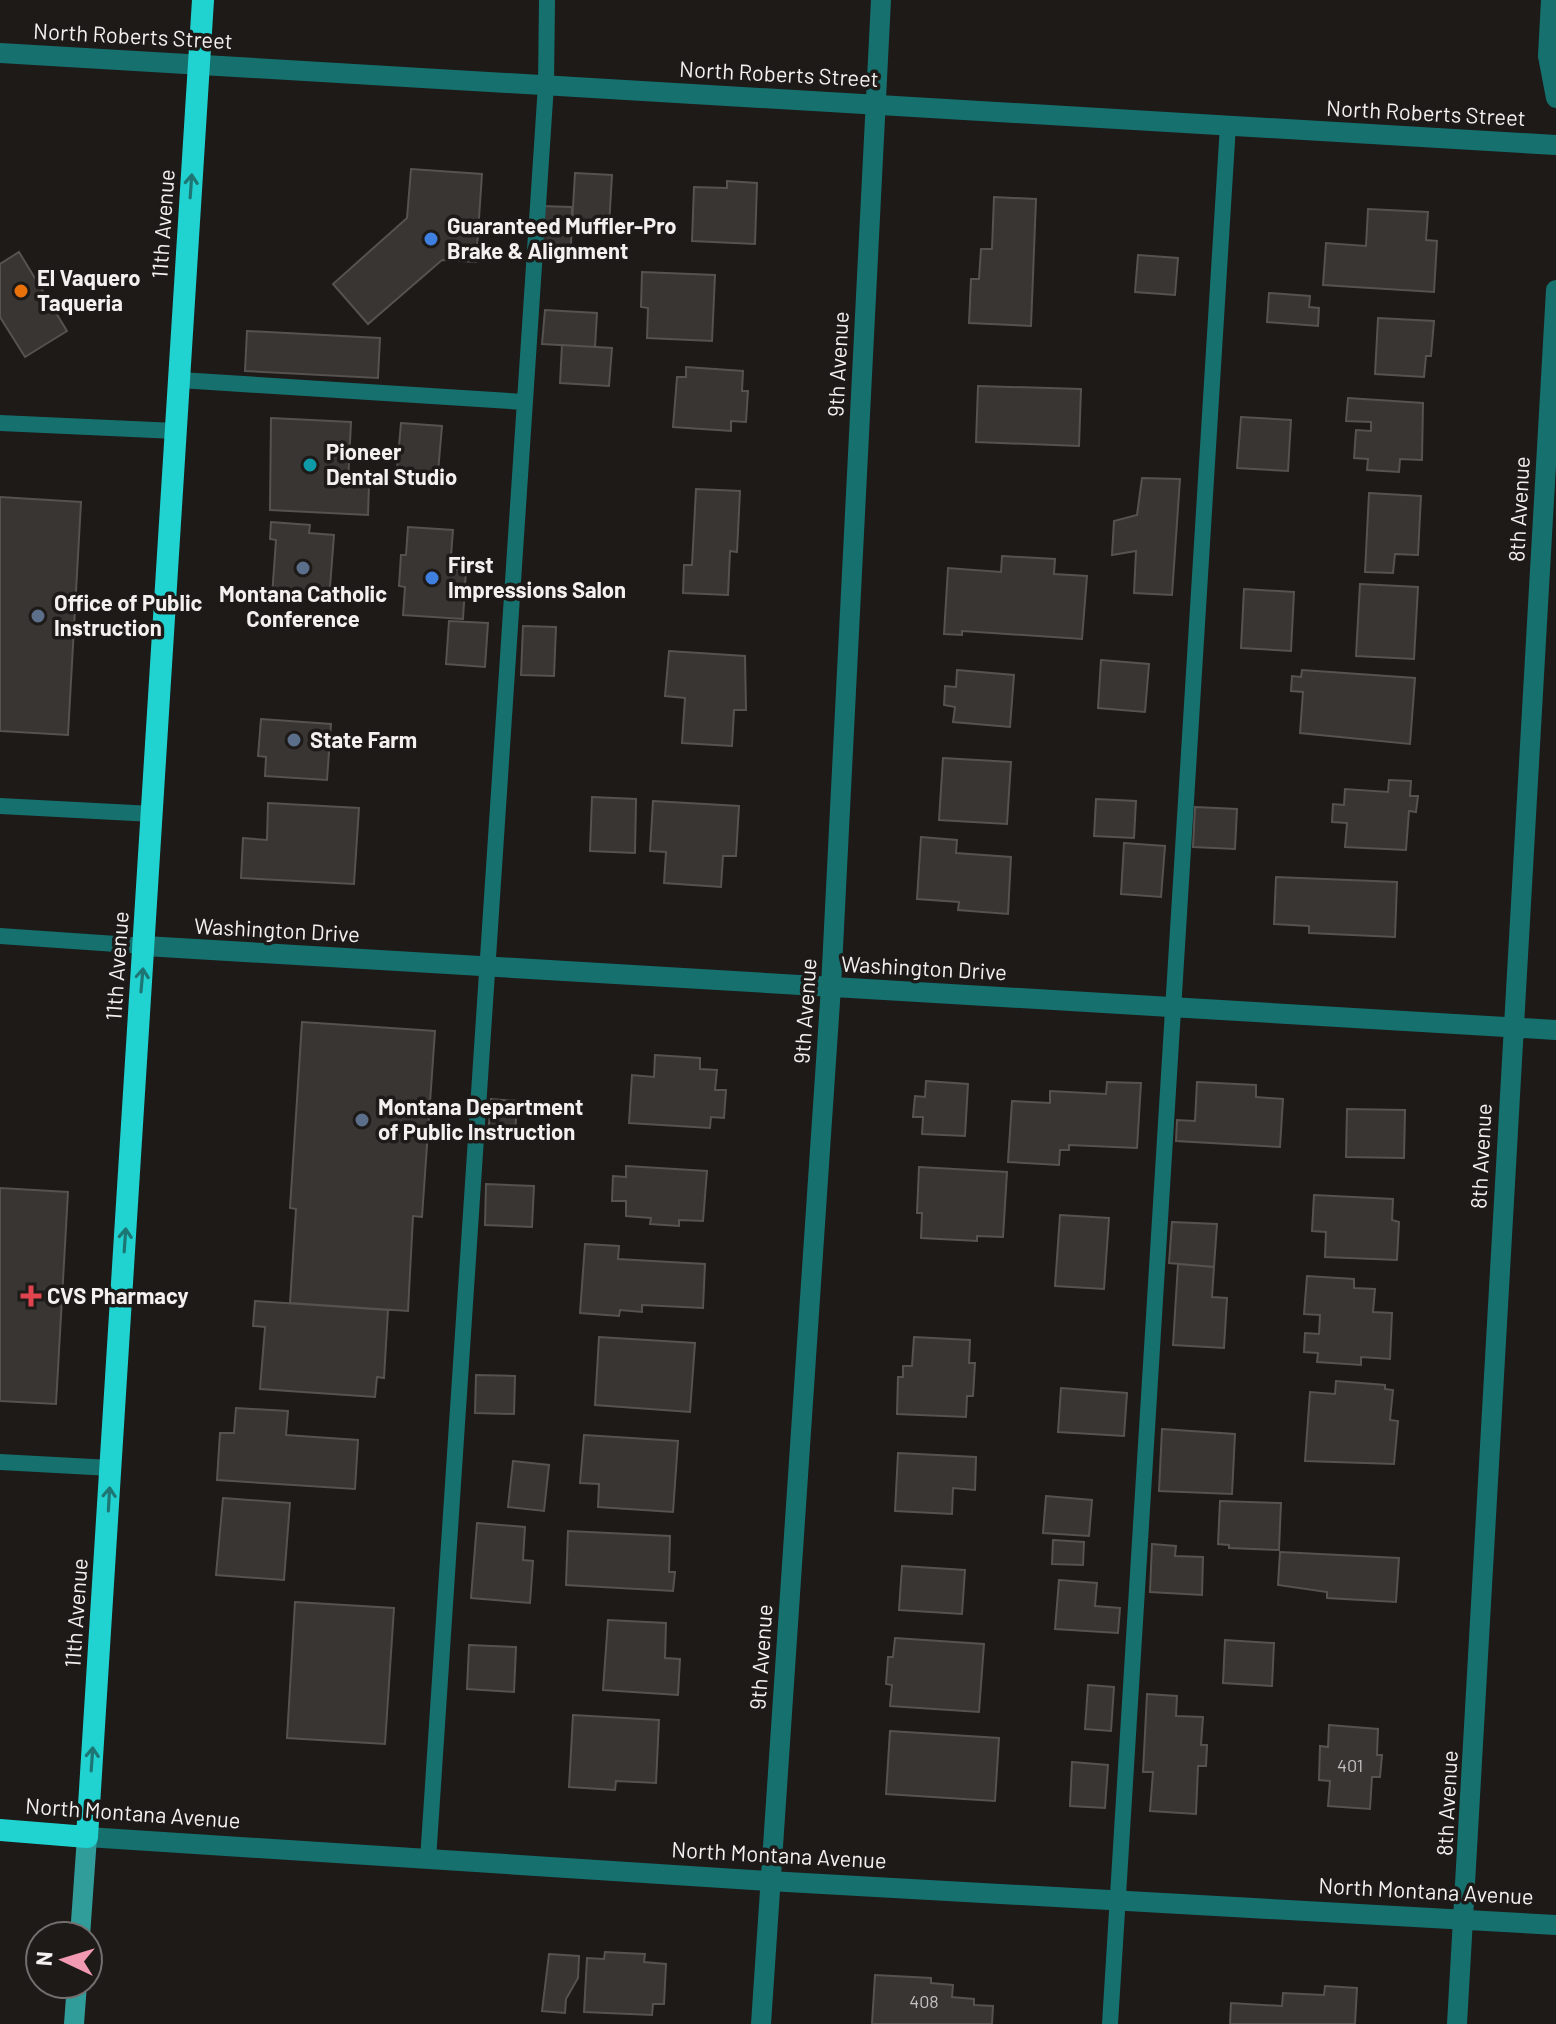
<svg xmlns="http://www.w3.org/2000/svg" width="1556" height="2024" viewBox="0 0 1556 2024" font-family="Barlow,sans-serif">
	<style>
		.building { fill: #383533; stroke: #55524f; stroke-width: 2 }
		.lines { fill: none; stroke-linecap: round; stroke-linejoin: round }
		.service { stroke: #16706e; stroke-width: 16 }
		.minor { stroke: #16706e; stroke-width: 20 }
		.tertiary { stroke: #16706e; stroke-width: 20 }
		.secondary { stroke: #319d9a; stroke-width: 20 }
		.trunk { stroke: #20d3d0; stroke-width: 22 }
		.oneway { stroke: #1e7674 }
		.shop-dot { fill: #3f7fe0; stroke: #1d1a18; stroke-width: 3 }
		.food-dot { fill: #e8710a; stroke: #1d1a18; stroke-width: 3 }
		.culture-dot { fill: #0f9aa8; stroke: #1d1a18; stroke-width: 3 }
		.service-dot { fill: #5c6f8a; stroke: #1d1a18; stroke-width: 3 }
		.health-dot { fill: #e0444e; stroke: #1d1a18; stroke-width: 3 }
		.labels { text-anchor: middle; stroke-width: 7; stroke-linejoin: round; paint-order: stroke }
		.number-label { font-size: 18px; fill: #c4c2c0 }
		.street-label { font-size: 22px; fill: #f2f1ef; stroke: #1d1a18 }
		.poi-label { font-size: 22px; font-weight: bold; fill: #f2f1ef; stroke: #1d1a18; text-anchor: start }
	</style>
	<rect width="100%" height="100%" fill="#1d1a18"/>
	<path class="building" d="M411,169L482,174L476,262L442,260L368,324L333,284L407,218Z
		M575,173L612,175L609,226L572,224Z
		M727,181L757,183L755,244L692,241L694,187L727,188Z
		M994,197L1036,199L1031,326L969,323L971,279H979L981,249H992Z
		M540,206L572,207L571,247L539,246Z
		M1368,209L1428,212L1426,240L1437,241L1434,292L1323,285L1326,243L1366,246Z
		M19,252L67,331L25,357L0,317V264Z
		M1138,255L1178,258L1175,295L1135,292Z
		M642,272L715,275L712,341L647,338L648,308L641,307Z
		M1269,293L1310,296L1309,307L1319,308L1318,326L1267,322Z
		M545,310L597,313L595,347L542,344Z
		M1378,318L1434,321L1431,356H1426L1424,377L1375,374Z
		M247,331L380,338L378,378L245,371Z
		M562,345L612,348L609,386L560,383Z
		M686,367L743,371L742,391H748L746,422L731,421V431L673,427L677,377H686Z
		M978,386L1081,389L1079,446L976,442Z
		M1348,398L1423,403L1422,460L1400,459L1399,472L1367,470L1368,459L1354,458L1356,430L1371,431V422L1346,421Z
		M1241,417L1291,420L1288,471L1237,468Z
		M271,418L351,422L348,484L369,485L368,515L270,510Z
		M401,423L442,426L437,484L396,481Z
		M1142,478L1180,479L1172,595L1134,593L1136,551L1112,555L1114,521L1137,515Z
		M696,489L740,491L737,552L730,551L728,595L683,593L684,565H692Z
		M1369,493L1421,496L1418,555L1395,554L1393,573L1365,572Z
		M0,497L81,502L68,735L0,731Z
		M271,522L310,525L309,533L334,535L329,600L272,596L276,540L270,539Z
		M408,527L453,530L450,569L466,570L463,619L403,615L405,587L399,586L401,555H406Z
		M1002,556L1055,559L1054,574L1087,576L1082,639L962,631V635L944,634L948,568L1001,572Z
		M1360,584L1418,587L1414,659L1356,656Z
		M1244,589L1294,592L1291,651L1241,648Z
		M449,621L488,623L485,667L446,664Z
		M523,626L556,627L554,676L521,675Z
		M669,651L745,656L746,710H734L732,746L682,743L685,698L665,696Z
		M1101,660L1149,664L1145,712L1098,708Z
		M957,670L1014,675L1010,727L953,722L955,707L944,705L945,686L956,687Z
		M1302,670L1415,678L1410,744L1300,733L1303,692L1291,691L1292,676L1301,677Z
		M261,719L331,724L327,780L265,776L266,757L258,756Z
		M943,758L1011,762L1007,824L939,820Z
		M1389,780L1411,781L1410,796H1418L1416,812L1409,811L1406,850L1345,847L1347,823L1332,822L1333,804L1344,805L1345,789L1388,792Z
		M592,797L636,799L635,853L590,851Z
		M1096,799L1136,801L1134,838L1094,836Z
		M653,801L739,806L736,856H723L721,887L664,883L666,852L650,851Z
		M268,803L359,808L354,884L241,878L243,838L267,840Z
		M1195,807L1237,809L1235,849L1193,847Z
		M921,837L957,840L956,853L1011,857L1008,914L958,910L959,902L917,899Z
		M1124,843L1165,846L1161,897L1121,894Z
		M1276,877L1397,882L1395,937L1309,933V926L1274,924Z
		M302,1022L435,1031L422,1217L413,1216L408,1311L290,1303L296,1209L290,1208Z
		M655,1055L700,1058V1069L717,1070L715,1090H726L724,1118L711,1117L710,1128L629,1123L632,1075L654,1077Z
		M926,1081L968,1084L965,1136L922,1134L923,1117H913L915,1096L925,1097Z
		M1107,1082L1141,1083L1137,1148L1069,1145V1150H1060L1059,1165L1008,1162L1012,1101L1050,1103V1091L1106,1094Z
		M1197,1082L1256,1085V1097L1283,1099L1280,1147L1176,1141L1177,1120L1195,1121Z
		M491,1099L517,1101L515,1137L488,1135Z
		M1347,1109L1405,1110L1404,1158L1346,1157Z
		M626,1166L707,1171L703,1221L679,1220V1226L650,1224L651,1218L626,1216V1201H612L613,1176L626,1177Z
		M919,1167L1007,1172L1003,1237L977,1236V1241L921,1238L922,1213H917Z
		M486,1184L534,1186L532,1227L485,1225Z
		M0,1188L68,1192L56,1404L0,1401Z
		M1314,1195L1393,1199L1392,1220L1399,1222L1397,1260L1325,1257L1326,1232L1312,1231Z
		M1060,1215L1109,1218L1104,1289L1055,1286Z
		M1172,1222L1217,1224L1214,1267L1169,1263Z
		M585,1244L619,1246L618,1259L705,1264L703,1308L642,1305V1312L620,1310L619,1316L580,1313Z
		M1178,1264L1214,1267L1212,1297L1227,1298L1224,1348L1173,1345Z
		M1307,1276L1354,1279V1288L1375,1289L1373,1312L1392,1313L1390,1359L1361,1357V1365L1317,1362L1318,1353L1304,1352L1305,1333L1319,1334L1320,1315L1304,1314Z
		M255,1301L388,1310L384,1378L377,1377L375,1397L260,1389L265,1327L253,1326Z
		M599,1337L695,1343L690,1412L595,1405Z
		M914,1337L970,1340L969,1363H975L973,1396H967L966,1417L897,1414L898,1377H903V1366H912Z
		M476,1375L515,1376L514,1414L475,1413Z
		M1336,1381L1385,1385V1389L1393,1390L1390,1420L1398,1421L1394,1464L1305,1461L1310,1392L1335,1394Z
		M1061,1388L1127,1393L1124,1436L1058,1432Z
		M236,1408L288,1411L286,1435L358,1440L355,1489L217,1480L220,1433H234Z
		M1162,1429L1235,1434L1232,1494L1159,1491Z
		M584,1435L678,1441L673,1512L598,1507L599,1484L580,1483Z
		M898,1453L976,1457L975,1490L953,1488L952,1514L895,1511Z
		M513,1461L549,1465L544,1511L508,1507Z
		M1046,1496L1092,1500L1089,1536L1043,1533Z
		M223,1498L290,1503L284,1580L216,1575Z
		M1220,1501L1281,1503L1279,1550L1229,1548V1545L1218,1544Z
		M477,1523L525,1527L523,1560L533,1561L530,1603L471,1598Z
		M568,1531L670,1536L669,1572H675L673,1591L566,1585Z
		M1053,1540L1084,1542L1083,1565L1052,1564Z
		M1152,1544L1176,1546L1175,1556L1203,1557L1202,1595L1150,1592Z
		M1280,1552L1399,1558L1396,1602L1327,1598V1592L1278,1585Z
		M902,1566L965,1570L962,1614L899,1610Z
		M1059,1580L1097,1583L1095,1606L1120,1608L1118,1633L1055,1629Z
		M295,1602L394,1608L385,1744L287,1738Z
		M608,1620L666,1623L665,1658L680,1659L678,1695L603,1690Z
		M895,1638L984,1644L979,1712L890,1706L892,1685L886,1684L888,1657H893Z
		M1225,1640L1274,1643L1272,1686L1223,1683Z
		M469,1645L516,1647L514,1692L467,1689Z
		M1088,1685L1114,1687L1111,1731L1085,1729Z
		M1147,1694L1177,1696L1176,1716L1203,1717L1201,1745H1207L1206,1766H1198L1196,1814L1150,1811L1153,1772H1143Z
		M573,1715L659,1720L656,1783L616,1781L615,1790L569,1787Z
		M1329,1725L1378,1729L1377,1755H1382L1380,1777H1372L1370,1809L1328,1806L1330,1781L1319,1780L1320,1746L1328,1747Z
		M890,1731L999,1738L995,1801L886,1794Z
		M1072,1762L1108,1765L1105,1808L1070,1806Z
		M605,1952L645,1954L644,1962L666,1964L664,2004H653L652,2015L584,2012L587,1958L604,1959Z
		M549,1954L579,1956L578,1978L566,1999L565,2013L542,2011Z
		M875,1975L931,1978V1983L953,1985L952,1997L974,1999V2005L993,2006L992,2024H872Z
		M1325,1986L1357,1988L1355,2024H1230L1231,2003L1282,2006L1283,1993L1324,1995Z"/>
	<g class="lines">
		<path class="service" d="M180,380L524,402
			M0,423L176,431
			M0,806L153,814
			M0,936L145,946
			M0,1462L111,1468
			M428,1860L546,85L547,0
			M1110,2024L1228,125"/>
		<path class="minor" d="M1551,0L1548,56L1556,98
			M145,946L1556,1030
			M761,2024L831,987L881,0
			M1457,2024L1556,290"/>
		<path class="tertiary" d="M0,53L1556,145
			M87,1837L769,1881L1556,1925"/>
		<path class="secondary" d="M80,1936L87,1837
			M74,2024L77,1984"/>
		<path class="trunk" d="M0,1830L87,1837L203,0"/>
	</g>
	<defs><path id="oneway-shaft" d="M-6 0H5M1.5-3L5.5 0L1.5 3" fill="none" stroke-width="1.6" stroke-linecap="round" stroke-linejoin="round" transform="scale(2)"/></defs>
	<g class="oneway">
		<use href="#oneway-shaft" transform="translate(191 186) rotate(-86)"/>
		<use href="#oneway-shaft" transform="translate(142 980) rotate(-85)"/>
		<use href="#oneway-shaft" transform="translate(125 1240) rotate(-86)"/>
		<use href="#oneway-shaft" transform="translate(109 1499) rotate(-87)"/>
		<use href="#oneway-shaft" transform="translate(92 1759) rotate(-86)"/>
	</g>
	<g class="shop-dot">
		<circle cx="431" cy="239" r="8"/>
		<circle cx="432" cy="578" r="8"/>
	</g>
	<circle class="food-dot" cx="21" cy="291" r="8"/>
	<circle class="culture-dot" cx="310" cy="465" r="8"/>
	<g class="service-dot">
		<circle cx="303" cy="568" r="8"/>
		<circle cx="38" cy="616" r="8"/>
		<circle cx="294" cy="740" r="8"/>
		<circle cx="362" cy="1120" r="8"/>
	</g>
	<path class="health-dot" d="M27 1284h8v8h8v8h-8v8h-8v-8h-8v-8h8z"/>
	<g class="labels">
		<g class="number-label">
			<text x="1350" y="1772">401</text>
			<text x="924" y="2008">408</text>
		</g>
		<g class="street-label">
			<text transform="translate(133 36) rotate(3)" y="8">North Roberts Street</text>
			<text transform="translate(779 74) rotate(3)" y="8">North Roberts Street</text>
			<text transform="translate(1426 113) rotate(3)" y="8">North Roberts Street</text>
			<text transform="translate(163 224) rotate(-86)" y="8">11th Avenue</text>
			<text transform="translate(838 364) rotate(-87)" y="8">9th Avenue</text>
			<text transform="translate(1519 509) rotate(-87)" y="8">8th Avenue</text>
			<text transform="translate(277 930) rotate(3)" y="8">Washington Drive</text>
			<text transform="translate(117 966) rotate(-86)" y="8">11th Avenue</text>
			<text transform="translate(924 968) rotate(3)" y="8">Washington Drive</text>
			<text transform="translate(805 1011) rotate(-86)" y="8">9th Avenue</text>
			<text transform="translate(1481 1156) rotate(-87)" y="8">8th Avenue</text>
			<text transform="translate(76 1613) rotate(-86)" y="8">11th Avenue</text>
			<text transform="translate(761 1657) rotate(-86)" y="8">9th Avenue</text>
			<text transform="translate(1447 1803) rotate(-87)" y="8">8th Avenue</text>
			<text transform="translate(133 1813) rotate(4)" y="8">North Montana Avenue</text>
			<text transform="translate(779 1855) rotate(3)" y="8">North Montana Avenue</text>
			<text transform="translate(1426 1891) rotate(3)" y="8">North Montana Avenue</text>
		</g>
		<g class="poi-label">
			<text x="447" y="234">Guaranteed Muffler-Pro<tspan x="447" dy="25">Brake &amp; Alignment</tspan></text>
			<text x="37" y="286">El Vaquero<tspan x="37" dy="25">Taqueria</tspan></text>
			<text x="326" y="460">Pioneer<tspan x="326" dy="25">Dental Studio</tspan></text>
			<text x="448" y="573">First<tspan x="448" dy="25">Impressions Salon</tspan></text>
			<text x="303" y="602" text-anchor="middle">Montana Catholic<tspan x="303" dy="25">Conference</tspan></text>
			<text x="54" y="611">Office of Public<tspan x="54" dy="25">Instruction</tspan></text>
			<text x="310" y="748">State Farm</text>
			<text x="378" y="1115">Montana Department<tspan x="378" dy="25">of Public Instruction</tspan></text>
			<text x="47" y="1304">CVS Pharmacy</text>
		</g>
	</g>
	<g transform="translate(64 1960) rotate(274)"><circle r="38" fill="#1d1a18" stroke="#72706e" stroke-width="2"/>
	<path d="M0-6L14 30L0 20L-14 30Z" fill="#f19ab1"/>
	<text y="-12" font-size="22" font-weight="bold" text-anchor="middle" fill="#f2f1ef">N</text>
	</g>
</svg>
